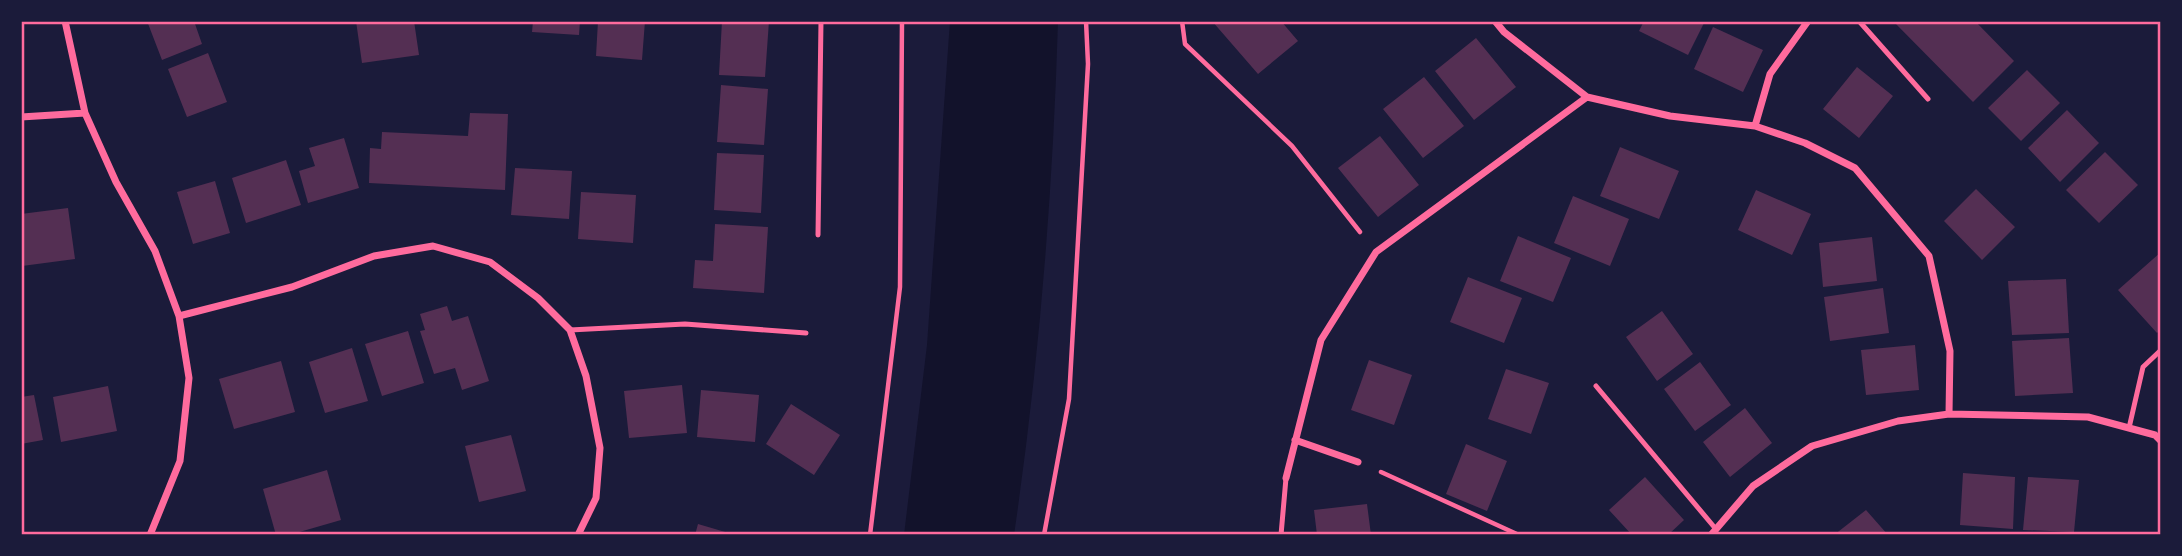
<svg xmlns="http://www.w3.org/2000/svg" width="2182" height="556" viewBox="0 0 2182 556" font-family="Lato,sans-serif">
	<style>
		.water { fill: #12122b }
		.building { fill: #542f53 }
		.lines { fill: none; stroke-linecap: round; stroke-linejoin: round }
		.path { stroke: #ff6b9d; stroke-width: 4.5 }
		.service { stroke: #ff6b9d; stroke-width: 5 }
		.minor { stroke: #ff6b9d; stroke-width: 7 }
		.neatline { fill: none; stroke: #ff6b9d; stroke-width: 2.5 }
	</style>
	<rect width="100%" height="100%" fill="#1b1b3a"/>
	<path class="water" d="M950,21H1058C1053,193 1039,364 1014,535H904L927,345Z"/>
	<path class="building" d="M147,21H194L202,44L162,60Z
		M356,21H414L419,55L362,63Z
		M533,21H580L579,35L532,32Z
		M598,21H645L642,60L596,56Z
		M722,21H769L765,77L719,75Z
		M1212,21H1281L1298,41L1258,74Z
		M1644,21H1705L1688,55L1639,31Z
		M1893,21H1975L2014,61L1973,102Z
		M1713,27L1763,50L1743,92L1694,69Z
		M1476,38L1516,87L1474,120L1435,71Z
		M208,53L227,102L187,117L168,69Z
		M1857,67L1893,96L1859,138L1823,109Z
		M2027,70L2060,103L2021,141L1988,108Z
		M1424,77L1464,126L1423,158L1383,109Z
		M721,85L768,89L764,145L717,142Z
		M2067,110L2099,143L2060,182L2028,148Z
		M470,113L508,114L505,190L369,183L370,148L381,149L382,132L468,136Z
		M1380,136L1419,185L1378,217L1338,168Z
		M344,138L359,188L308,203L299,171L315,166L309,148Z
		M1620,147L1679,171L1659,219L1600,196Z
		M2105,152L2138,185L2099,223L2066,190Z
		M717,153L764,155L761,213L714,210Z
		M286,160L301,205L246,223L232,178Z
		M515,168L572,171L569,219L511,215Z
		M215,181L230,233L193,244L177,192Z
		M1976,189L2015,227L1982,260L1944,221Z
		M1756,190L1811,214L1792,255L1738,230Z
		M581,192L636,195L633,243L578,239Z
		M1573,196L1629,219L1610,266L1554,243Z
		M68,208L75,259L22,266L21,214Z
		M715,224L768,227L764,293L693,288L695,260L713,261Z
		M1518,236L1571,258L1553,302L1500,281Z
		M1872,237L1877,281L1823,287L1819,243Z
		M2161,252V329L2157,333L2118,290Z
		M1468,277L1522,298L1504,343L1450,322Z
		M2066,279L2069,333L2012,335L2008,281Z
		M1883,288L1889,333L1830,341L1824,297Z
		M447,306L452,321L468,316L489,381L462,390L455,368L434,374L420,331L425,330L420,314Z
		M1662,311L1693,354L1657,381L1626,337Z
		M408,331L424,383L382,396L365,344Z
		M2069,338L2073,393L2015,396L2012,341Z
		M1915,345L1919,390L1866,395L1861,350Z
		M352,348L368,401L325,413L309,362Z
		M1369,360L1412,375L1394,425L1351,410Z
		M281,361L295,412L234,429L219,379Z
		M1700,362L1731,405L1695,431L1664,389Z
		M1506,369L1549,383L1531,434L1488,419Z
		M682,385L687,433L629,438L624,391Z
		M108,386L117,431L61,442L53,397Z
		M701,390L759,395L755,442L697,437Z
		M34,395L43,440L21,444V397Z
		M791,404L840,435L814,475L766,444Z
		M1745,408L1772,443L1730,477L1703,442Z
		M511,435L526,491L479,502L465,446Z
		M1466,444L1507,461L1487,511L1446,494Z
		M327,470L341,520L289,535H276L263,489Z
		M1963,473L2015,477L2013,529L1960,525Z
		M1645,477L1684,520L1668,535H1632L1609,510Z
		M2028,477L2079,480L2074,532L2023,530Z
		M1367,504L1371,535H1317L1314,510Z
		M1866,510L1888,535H1834Z
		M698,524L732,534L731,535H695Z"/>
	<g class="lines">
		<path class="path" d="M1182,21L1185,44L1292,146L1360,232
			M1381,472L1519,535
			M21,535H22
			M870,535L900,287L902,21
			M1044,535L1069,399L1088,64L1086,21"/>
		<path class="service" d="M1859,21L1928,99
			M818,235L821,21
			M570,330L685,324L806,333
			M1596,386L1715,528
			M2129,428L2143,367L2161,350
			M1281,535L1286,478"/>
		<path class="minor" d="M65,21L85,113L116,182L155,251L179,316L189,378L180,461L150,535
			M1495,21L1504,32L1587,97L1670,116L1755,126L1805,143L1855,168L1929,256L1950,351L1949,414
			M21,117L85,113
			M1755,126L1770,74L1808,21
			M179,316L292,287L374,256L433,246L490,262L538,298L570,330L586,376L600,448L596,498L578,535
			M1295,440L1358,462
			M1286,478L1321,340L1376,252L1587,97
			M1711,535L1753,486L1812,446L1898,421L1949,414L2088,417L2155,435L2161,441"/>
	</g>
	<rect width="2182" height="556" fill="none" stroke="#1b1b3a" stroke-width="46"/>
	<rect x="23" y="23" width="2136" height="510" class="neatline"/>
</svg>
